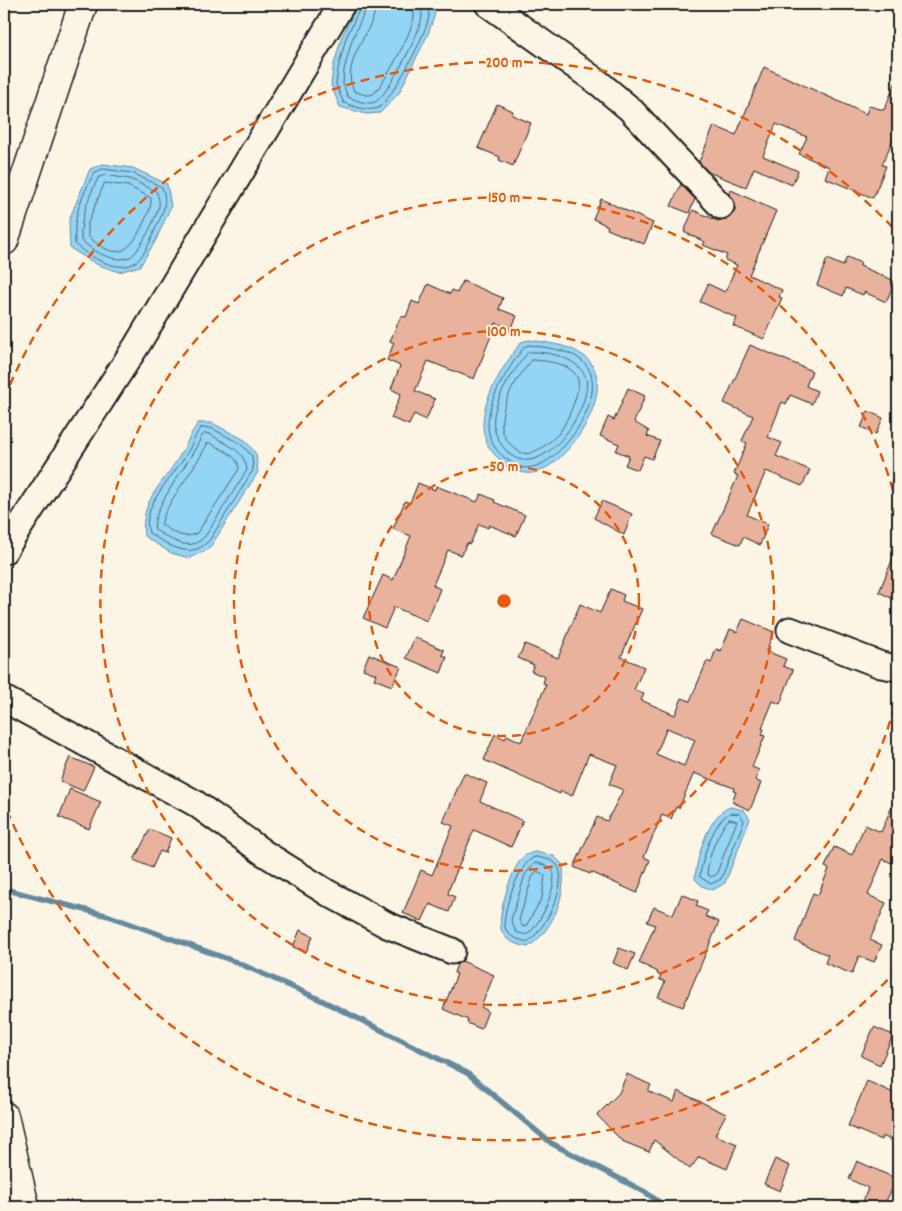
<svg xmlns="http://www.w3.org/2000/svg" width="902" height="1211" viewBox="0 0 902 1211" font-family="Dekko,sans-serif">
	<style>
		.water { fill: #94d4f5; stroke: #648a9e }
		.lines { fill: none; stroke-linecap: round; stroke-linejoin: round }
		.shore { stroke: #4c6673; stroke-width: 1 }
		.stream { stroke: #648a9e; stroke-width: 5.5 }
		.building { fill: #e8b29d; stroke: #1c1c1c; fill-rule: evenodd }
		.minor-casing { stroke: #1c1c1c; stroke-width: 29 }
		.major-casing { stroke: #1c1c1c; stroke-width: 31 }
		.minor { stroke: #fcf5e5; stroke-width: 25 }
		.major { stroke: #fcf5e5; stroke-width: 28 }
		.ring { fill: none; stroke: #e8590c; stroke-width: 2.5; stroke-dasharray: 9 6 }
		.centre { fill: #e8590c; stroke: #fcf5e5; stroke-width: 2.5 }
		.ring-label { font-size: 15px; text-anchor: middle; font-weight: bold; fill: #e8590c; stroke: #fcf5e5; stroke-width: 4; stroke-linejoin: round; paint-order: stroke }
	</style>
	<rect width="100%" height="100%" fill="#fcf5e5"/>
	<filter id="ink" filterUnits="userSpaceOnUse"><feTurbulence type="fractalNoise" baseFrequency=".02" numOctaves="2"/><feDisplacementMap in="SourceGraphic" scale="10" xChannelSelector="R" yChannelSelector="G"/><feConvolveMatrix kernelMatrix="1 2 1 2 8 2 1 2 1" color-interpolation-filters="sRGB"/></filter>
	<g filter="url(#ink)">
		<path class="water" d="M358,4H430L435,14L428,34L399,93L380,113L366,114L340,107L331,85L333,68L342,36Z
			M103,164L133,168L167,184L171,206L156,240L140,266L119,272L96,264L70,248L69,220L90,169Z
			M529,340C547,343 568,344 584,356C621,384 573,460 537,472C524,476 513,470 503,462C459,430 498,374 521,342Z
			M198,423H212L245,440L256,454L258,472L209,549L189,558L171,553L144,536C140,500 162,485 179,457C186,446 190,434 198,423Z
			M731,807L744,810L750,819L725,883L713,890L702,886L695,879C696,859 709,812 731,807Z
			M535,852L554,856L563,865C566,895 554,930 528,947C516,944 505,942 501,929C497,916 511,873 519,862C523,856 529,853 535,852Z"/>
		<g class="lines">
			<path class="shore" d="M362,4L346,38L338,69L336,85L344,103C353,106 368,112 378,108C391,102 429,29 429,15C429,11 426,7 426,4
				M368,4L352,40L344,70L343,84L348,97C355,100 367,105 375,102C387,97 423,28 422,15C422,11 420,8 420,4
				M376,4C375,32 339,61 354,91C359,93 368,97 373,94C383,87 415,27 414,15C414,12 412,8 412,4
				M103,169L132,173L162,187C168,202 163,213 156,227C152,237 146,253 137,261C121,276 87,256 75,244C73,215 81,199 94,173Z
				M105,175L130,179L156,191C158,195 160,202 159,206C157,216 139,253 130,257C115,264 92,251 81,240C80,217 88,199 98,178Z
				M105,183L128,186L151,198C152,207 147,215 143,224C129,255 115,261 88,236V223Z
				M530,345C547,348 567,349 581,360C614,386 568,456 536,466C523,471 514,465 505,458C466,428 504,375 524,347Z
				M528,352C546,351 577,357 585,376C598,405 528,508 496,434C485,409 514,371 528,352Z
				M532,360C547,361 573,363 578,380C581,390 566,425 559,433C553,440 540,450 531,453C518,457 504,440 502,429C499,404 517,378 532,360Z
				M201,428H211L241,444L252,456L253,470L211,538C192,562 170,546 149,533C140,506 173,477 186,455C192,446 194,436 201,428Z
				M210,434C226,445 245,449 247,470L206,535C191,554 172,540 155,530C149,510 192,461 201,437L204,434Z
				M210,443C221,450 238,454 239,469L197,533C183,540 175,533 162,525C159,512 200,462 207,444Z
				M731,813L740,814L744,821L721,879L711,884L700,877C701,861 715,816 731,813Z
				M729,819L737,821L716,875L711,877L707,874C708,857 718,831 729,819Z
				M535,857C543,858 552,859 557,865C570,882 543,934 527,942C517,939 508,937 505,927C501,913 520,860 535,857Z
				M535,863C541,864 550,865 553,871C558,886 539,929 526,935L516,932L511,920L525,875Z
				M537,871L545,875L542,898L526,926L523,927L519,920L532,878Z"/>
			<path class="stream" d="M4,889L109,916L236,962L319,999L467,1073L551,1143L645,1192L666,1207"/>
		</g>
		<path class="building" d="M764,67L866,114L869,106L884,110L898,77V142L893,139L882,165L886,166L873,198L825,178L829,167L799,154L807,137L776,124L763,156L798,171L792,185L754,168L746,187L708,172L699,162L714,126L736,135Z
			M497,104L513,111L512,115L531,123L513,166L499,160L500,157L478,148Z
			M681,184L695,199L689,213L671,206Z
			M731,190L776,211L749,275L782,290L779,297L782,298L764,339L733,326L737,318L700,302L708,284L725,292L737,265L725,260L727,255L703,245L705,242L684,232L693,210L718,221L730,217L735,211V203L729,194Z
			M601,199L653,223L644,244L607,229L608,226L593,219Z
			M847,257L861,263L860,266L895,281L886,302L864,292L863,295L846,288L843,296L817,285L827,259L843,266Z
			M463,281L503,298L499,309L517,316L511,329L496,323L474,379L428,361L415,391L435,399L426,420L414,414L409,425L391,418L401,394L391,389L400,366L387,360L394,343L390,341L401,316L406,317L412,301L419,304L428,284L450,294L452,290L457,293Z
			M750,345L812,371L806,386L817,391L812,404L790,395L786,404L782,402L768,437L782,443L776,456L810,470L802,486L766,471L747,515L768,524L760,545L743,537L740,545L712,534L738,476L734,474L747,443L742,441L753,416L724,403Z
			M628,388L645,396L634,422L649,431L647,436L660,441L652,459L644,456L638,470L625,465L629,456L616,451L619,444L600,436L608,417L614,420Z
			M868,411L883,418L876,434L861,427Z
			M418,483L435,490L436,486L477,502L481,494L495,500L494,502L525,515L516,536L489,525L488,528L479,524L470,544L467,543L461,555L448,550L433,585L440,589L427,621L394,607L385,628L363,618L383,575L393,580L411,536L393,529L405,501L410,503Z
			M602,501L632,514L624,535L594,518Z
			M898,546V601L879,592Z
			M611,589L624,595L622,601L642,609L621,657L644,667L634,690L644,694L641,700L675,715L682,698L690,701L707,661L711,663L716,649L721,651L730,629L737,632L743,619L774,632L766,651L786,659L783,666L793,670L780,704L773,701L762,728L764,729L762,735L765,736L752,767L759,770L755,780L761,783L750,810L732,802L736,792L733,791L734,788L694,773L679,808L676,807L671,819L662,815L644,857L650,860L637,893L591,872L590,874L574,867L597,817L607,821L623,790L609,784L617,765L589,754L572,796L561,791L560,794L484,760L495,734L505,739L507,735L521,742L546,685L543,683L545,677L531,671L534,665L518,658L525,644L558,658L580,604L600,613ZM667,728L695,740L684,766L656,754Z
			M415,637L444,650L442,655L447,657L441,673L406,658Z
			M369,654L401,667L392,686L374,679L376,674L363,669Z
			M70,757L94,767L83,791L60,781Z
			M464,773L487,783L480,801L523,821L511,847L474,830L449,889L448,894L455,897L449,912L430,904L422,921L403,913L421,870L432,875L453,826L443,822Z
			M70,789L101,802L89,829L59,817Z
			M898,792V866L883,859L868,895L886,903L870,940L882,945L874,962L859,956L852,974L825,963L828,955L795,941L813,893L818,895L829,869L825,867L834,847L852,855L865,825L881,832Z
			M150,829L171,838L165,853L160,851L152,868L134,860Z
			M682,894L698,901L696,906L708,911L705,916L719,922L683,1007L658,997L665,982L659,979L661,976L657,974L658,972L639,963L655,925L647,922L654,907L673,915Z
			M300,930L313,936L306,952L293,947Z
			M619,948L635,954L628,970L613,963Z
			M462,961L494,975L481,1007L488,1011L481,1029L467,1023L468,1020L443,1009L457,974L454,973L457,964Z
			M874,1027L893,1035L880,1065L861,1056Z
			M627,1074L651,1085L648,1091L674,1102L678,1091L726,1114L715,1135L737,1144L727,1169L699,1157L690,1169L654,1140L649,1152L622,1141L597,1115L619,1093Z
			M867,1081L898,1095V1143L882,1136L881,1140L848,1126Z
			M775,1159L790,1166L780,1191L764,1184Z
			M857,1161L897,1179L883,1207H861L868,1188L849,1179Z"/>
		<g class="lines">
			<g class="minor-casing">
				<path id="minor" d="M488,4L599,83L630,109L721,206
					M4,551L137,345L342,4
					M790,630L881,665L898,668
					M4,699L195,803L264,853L328,893L387,925L452,951"/>
			</g>
			<g class="major-casing">
				<path id="major" d="M4,241L83,4
					M4,1116L25,1207"/>
			</g>
			<use href="#minor" class="minor"/>
			<use href="#major" class="major"/>
		</g>
	</g>
	<g class="ring">
		<circle cx="504" cy="601" r="135"/>
		<circle cx="504" cy="601" r="270"/>
		<path d="M898 692A404 404 0 1 1 898 510"/>
		<path d="M898 969A539 539 0 0 1 4 803M4 399A539 539 0 0 1 898 233"/>
	</g>
	<circle cx="504" cy="601" r="8" class="centre"/>
	<g class="ring-label">
		<text x="504" y="67">200 m</text>
		<text x="504" y="202">150 m</text>
		<text x="504" y="336">100 m</text>
		<text x="504" y="471">50 m</text>
	</g>
	<rect width="902" height="1211" fill="none" stroke="#fcf5e5" stroke-width="20"/>
	<rect x="10" y="10" width="882" height="1191" fill="none" stroke="#1c1c1c" stroke-width="2" filter="url(#ink)"/>
</svg>
